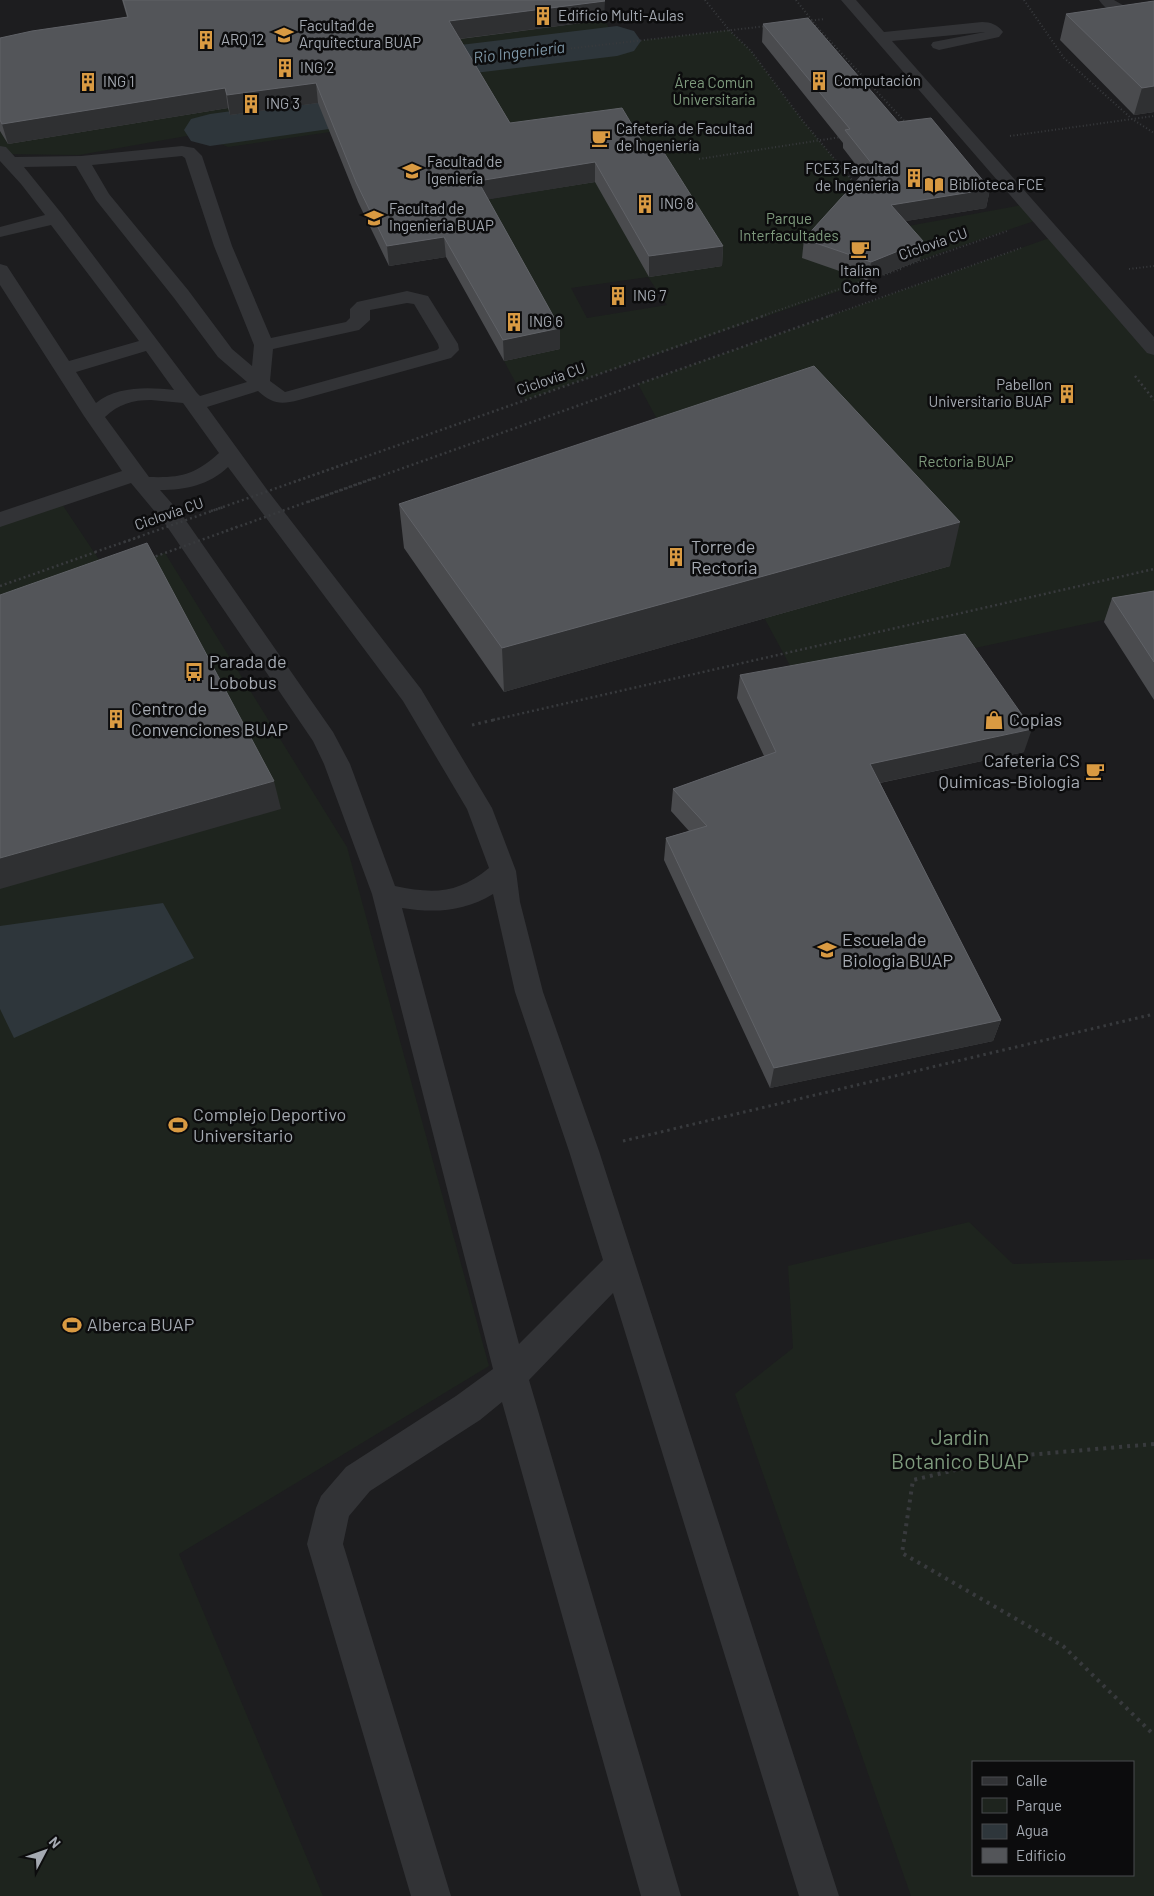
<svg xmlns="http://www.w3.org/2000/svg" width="1154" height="1896" viewBox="0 0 1154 1896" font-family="Barlow,sans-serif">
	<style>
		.built { fill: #1d1d1f; fill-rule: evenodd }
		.green { fill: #1e241e; fill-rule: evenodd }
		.water { fill: #2e363b }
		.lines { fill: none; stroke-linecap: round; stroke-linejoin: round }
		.river { fill: #2e363b; fill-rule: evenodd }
		.path-far3 { stroke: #383a3d; stroke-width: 2; stroke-dasharray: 1 2.5; stroke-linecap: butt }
		.path-far2 { stroke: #383a3d; stroke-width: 2.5; stroke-dasharray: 2 3; stroke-linecap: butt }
		.path-far1 { stroke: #383a3d; stroke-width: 3; stroke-dasharray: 2.5 4; stroke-linecap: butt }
		.path { stroke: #383a3d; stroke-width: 4; stroke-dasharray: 3 5; stroke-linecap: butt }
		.minor { fill: #323336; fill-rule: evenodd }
		.path-bridge { stroke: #383a3d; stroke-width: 2.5; stroke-dasharray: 2 3; stroke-linecap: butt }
		.wall { fill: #4a4b4e }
		.shaded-wall { fill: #2f3032 }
		.building { fill: #535559; stroke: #606267 }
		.labels { text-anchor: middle; stroke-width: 5; stroke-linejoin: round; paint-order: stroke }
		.far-poi-label { font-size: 15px; fill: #a4a9b1; stroke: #0c0c0d; text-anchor: start }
		.far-park-label { font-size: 15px; fill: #7e9a7d; stroke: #0c0c0d }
		.far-street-label { font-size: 15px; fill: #a4a9b1; stroke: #0c0c0d }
		.far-water-label { font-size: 16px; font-style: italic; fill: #7f98a8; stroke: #0c0c0d }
		.poi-label { font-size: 18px; fill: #a4a9b1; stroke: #0c0c0d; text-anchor: start }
		.near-park-label { font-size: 21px; fill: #7e9a7d; stroke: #0c0c0d }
	</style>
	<rect width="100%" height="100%" fill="#111112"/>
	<path class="built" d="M0,0H1154V1896H0V131L2,130L0,127ZM973,1762H1133V1875H973Z"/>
	<path class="green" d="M604,20L619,43L729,30L751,51L802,120L892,229L1027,204L1040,219L920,260L868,281L525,400L504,361L559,349L480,201L539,191L330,132L228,147L198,134L79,155L3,154L0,151V132L383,39L497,34ZM648,277L667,305L587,318L571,288Z
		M1055,236L1154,350V609L801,686L638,384Z
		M60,501L108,573L165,553L347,847L489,1366L179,1554L323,1896H0V522Z
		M969,1222L1013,1264L1154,1259V1896H911L735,1394L793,1348L788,1266ZM1133,1762V1875H973V1762Z"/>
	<path class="water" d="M163,903L194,958L14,1038L0,1009V926Z"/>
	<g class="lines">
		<path class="river" d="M617,26L634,31L641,41L634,51L617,56L433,78L446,101L438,112L420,116L210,146L191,141L184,130L191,119L210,114L389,90L377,67L384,56L402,52Z"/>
		<path class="path-far3" d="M705,0L729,30L751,51L802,120L856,185
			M796,0L818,28L906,123
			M1024,0L1064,58L1132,119L1154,133
			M808,21L824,19
			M470,60L767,26
			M1010,136L1154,116
			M699,159L841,137
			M900,268L1007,231
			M1129,269L1154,266
			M867,281L901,269
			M762,316L868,279
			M829,316L1021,248"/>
		<path class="path-far2" d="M1135,376L1154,400
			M294,482L766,315
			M308,502L832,315
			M211,511L224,507
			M226,531L239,526
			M95,552L142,536
			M0,586L96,552
			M493,720L1154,569"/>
		<path class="path-far1" d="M472,725L498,719
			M623,1141L1154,1014"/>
		<path class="path" d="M1154,1444L1015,1456L913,1480L902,1553L1063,1646L1154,1735"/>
		<path class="minor" d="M841,0H856L884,32L982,22C991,22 998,25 1003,32L999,37L939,50L933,48L931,45L933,42L985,32L892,41L1154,337V355L1147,353Z
			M1099,0H1114L1133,11L1154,12V22C1134,22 1111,18 1099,0Z
			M0,146L6,147L15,157L81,156L182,146L194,148L202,156L232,246L271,338L346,322L350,318V309L357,302L407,291L428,296L458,344L459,350L451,358L299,400C280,405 273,404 258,391L207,407L268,491L421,689L492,808L516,871L520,902L543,992L599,1151L839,1896H799L613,1293L529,1380L681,1896H641L502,1402L480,1420L370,1491L349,1516L343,1544L451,1896H411L307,1544L316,1508L321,1496L346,1467L456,1396L493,1369L372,894L324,764L313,741L166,525L131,483L0,527V512L122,471L84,416L0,285V264L7,266L69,361L139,341L51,225L0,237V227L45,215L21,184L0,161ZM182,156L185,158L214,246L254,345L252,366L232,349L188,290L109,194L92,165ZM76,166L96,200L174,298L218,357L247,382L200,396L197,393L62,214L24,167ZM407,303L414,304L438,344L439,348L437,350L285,392L270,381L273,349L359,330L370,320V310ZM146,351L174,390C148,387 117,386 96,403L76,372ZM151,400L183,403L219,453C195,475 180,478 149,477L105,417C119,404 132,400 151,400ZM228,467L403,701L467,809L489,868C458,894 433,894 395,886L350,764L333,732L182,515L160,490C186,490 209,485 228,467ZM493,894L515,992L569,1151L603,1260L519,1344L402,908C434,913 464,912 493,894Z"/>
		<path class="path-bridge" d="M124,542L356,460
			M151,558L374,478"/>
	</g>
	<path class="wall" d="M122,0H604V20L460,39L510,123L649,153L723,246L722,266L649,277L595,182L488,199L560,328V349L504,361L446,257L389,266L358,202L318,103L230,115L228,108L8,144L0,131V38L127,17Z
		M1154,1V112L1134,115L1060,40L1066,14Z
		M763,24L990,189L986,208L906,221L920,260L868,281L802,258L804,239L863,174L843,148V143L762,42Z
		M399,504L950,566L504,692L404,548Z
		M1154,591V700L1104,622L1112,598Z
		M740,675L1024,752L880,783L1001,1020L993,1041L770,1088L664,860L666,838L689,831L671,811L673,789L764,756L737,698Z"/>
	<path class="shaded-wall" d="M605,1L604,20L450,40L449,21Z
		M316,83L318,103L230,115L227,95Z
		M1154,86V112L1134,115L1142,88Z
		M225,88L228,108L8,144L2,124Z
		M595,162V182L479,201L478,181Z
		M990,189L986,208L888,224L891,205Z
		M444,237L446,257L389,266L387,246Z
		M923,241L920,260L868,281L871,262Z
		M723,246L722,266L649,277V256Z
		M560,328V349L504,361L503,340Z
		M960,522L950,566L504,692L502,648Z
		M1032,729L1024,752L865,786L870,764Z
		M274,781L281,809L0,889V858Z
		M1001,1020L993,1041L770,1088L774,1068Z"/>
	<path class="building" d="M123,0H604L605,1L449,21L510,123L622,108L649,153L663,151L723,246L649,256L595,162L478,181L560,328L503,340L444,237L387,246L356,182L316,83L227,95L225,88L2,124L0,120V38L32,31L128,17Z
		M1154,1V86L1142,88L1066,14Z
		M808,18L898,122L931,118L990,189L891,205L923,241L871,262L804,239L872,164L845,130L850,129L763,24Z
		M814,366L960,522L502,648L399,504Z
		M147,543L274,781L0,858V595Z
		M1154,591V662L1112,598Z
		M965,634L1032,729L870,764L1001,1020L774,1068L666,838L707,826L673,789L776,752L740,675Z"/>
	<defs>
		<g id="building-bare" transform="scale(1.5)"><path d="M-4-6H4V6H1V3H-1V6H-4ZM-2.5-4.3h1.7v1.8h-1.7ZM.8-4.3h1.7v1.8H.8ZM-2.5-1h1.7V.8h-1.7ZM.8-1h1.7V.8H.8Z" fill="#d99a42" stroke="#0c0c0d" stroke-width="2.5" paint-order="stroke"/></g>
		<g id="university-bare" transform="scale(1.5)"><path d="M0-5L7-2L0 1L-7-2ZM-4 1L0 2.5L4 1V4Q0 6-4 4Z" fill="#d99a42" stroke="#0c0c0d" stroke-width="2.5" paint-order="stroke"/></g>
		<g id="cafe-bare" transform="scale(1.5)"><path d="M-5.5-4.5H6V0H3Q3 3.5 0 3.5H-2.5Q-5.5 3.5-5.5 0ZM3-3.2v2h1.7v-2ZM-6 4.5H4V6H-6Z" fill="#d99a42" stroke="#0c0c0d" stroke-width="2.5" paint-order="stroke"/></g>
		<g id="school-bare" transform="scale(1.5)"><path d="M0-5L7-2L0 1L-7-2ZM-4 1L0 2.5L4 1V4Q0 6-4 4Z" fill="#d99a42" stroke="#0c0c0d" stroke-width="2.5" paint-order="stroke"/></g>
		<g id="library-bare" transform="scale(1.5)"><path d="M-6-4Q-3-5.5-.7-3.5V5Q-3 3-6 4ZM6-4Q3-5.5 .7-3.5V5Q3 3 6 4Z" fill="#d99a42" stroke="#0c0c0d" stroke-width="2.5" paint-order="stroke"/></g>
		<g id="bus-bare" transform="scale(1.5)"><path d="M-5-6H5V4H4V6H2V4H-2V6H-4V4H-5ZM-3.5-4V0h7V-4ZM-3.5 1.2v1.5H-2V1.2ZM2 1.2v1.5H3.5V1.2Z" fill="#d99a42" stroke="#0c0c0d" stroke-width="2.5" paint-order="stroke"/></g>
		<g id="shop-bare" transform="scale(1.5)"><path d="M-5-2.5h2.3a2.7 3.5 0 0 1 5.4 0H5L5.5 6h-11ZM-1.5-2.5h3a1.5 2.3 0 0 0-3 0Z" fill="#d99a42" stroke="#0c0c0d" stroke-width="2.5" paint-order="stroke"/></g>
		<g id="stadium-bare" transform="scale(1.5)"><path d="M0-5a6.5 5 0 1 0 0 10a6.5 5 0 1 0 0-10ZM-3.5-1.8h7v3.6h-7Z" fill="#d99a42" stroke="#0c0c0d" stroke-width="2.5" paint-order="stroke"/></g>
	</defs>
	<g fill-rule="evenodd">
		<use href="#building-bare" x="543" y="16"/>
		<use href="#university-bare" x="284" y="35"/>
		<use href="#building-bare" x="206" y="40"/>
		<use href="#building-bare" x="285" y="68"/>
		<use href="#building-bare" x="819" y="81"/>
		<use href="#building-bare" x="88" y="82"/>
		<use href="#building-bare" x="251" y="104"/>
		<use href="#cafe-bare" x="601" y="138"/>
		<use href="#school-bare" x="412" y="171"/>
		<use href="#building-bare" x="914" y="178"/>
		<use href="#library-bare" x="934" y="185"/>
		<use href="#building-bare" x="645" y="204"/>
		<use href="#university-bare" x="374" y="218"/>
		<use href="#cafe-bare" x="860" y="249"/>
		<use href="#building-bare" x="618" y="296"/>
		<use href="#building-bare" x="514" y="322"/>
		<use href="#building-bare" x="1067" y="394"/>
		<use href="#building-bare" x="676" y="557"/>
		<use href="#bus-bare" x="194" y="672"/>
		<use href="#building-bare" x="116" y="719"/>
		<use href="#shop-bare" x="994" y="720"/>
		<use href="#cafe-bare" x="1095" y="771"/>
		<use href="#university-bare" x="827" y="950"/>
		<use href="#stadium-bare" x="178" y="1125"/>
		<use href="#stadium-bare" x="72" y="1325"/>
	</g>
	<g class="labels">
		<g class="far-poi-label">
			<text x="558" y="21">Edificio Multi-Aulas</text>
			<text x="299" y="31">Facultad de<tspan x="299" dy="17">Arquitectura BUAP</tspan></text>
			<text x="221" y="45">ARQ 12</text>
			<text x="300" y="73">ING 2</text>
			<text x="834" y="86">Computación</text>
			<text x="103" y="87">ING 1</text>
			<text x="266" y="109">ING 3</text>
			<text x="616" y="134">Cafetería de Facultad<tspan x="616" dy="17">de Ingeniería</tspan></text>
			<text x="427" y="167">Facultad de<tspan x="427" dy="17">Igeniería</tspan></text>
			<text x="899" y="174" text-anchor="end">FCE3 Facultad<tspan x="899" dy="17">de Ingenieria</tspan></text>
			<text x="949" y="190">Biblioteca FCE</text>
			<text x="660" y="209">ING 8</text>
			<text x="389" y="214">Facultad de<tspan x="389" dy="17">Ingenieria BUAP</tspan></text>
			<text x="860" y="276" text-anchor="middle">Italian<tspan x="860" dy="17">Coffe</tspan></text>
			<text x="633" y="301">ING 7</text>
			<text x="529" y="327">ING 6</text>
			<text x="1052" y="390" text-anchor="end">Pabellon<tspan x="1052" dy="17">Universitario BUAP</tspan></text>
		</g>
		<g class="far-park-label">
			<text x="714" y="88">Área Común<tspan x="714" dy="17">Universitaria</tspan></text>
			<text x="789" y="224">Parque<tspan x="789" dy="17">Interfacultades</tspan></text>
			<text x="966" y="467">Rectoria BUAP</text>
		</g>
		<g class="far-street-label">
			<text transform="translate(933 244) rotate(-19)" y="5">Ciclovía CU</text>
			<text transform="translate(551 379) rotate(-19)" y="5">Ciclovía CU</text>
			<text transform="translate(169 514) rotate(-19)" y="5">Ciclovía CU</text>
		</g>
		<g class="far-water-label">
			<text transform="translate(519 52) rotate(-7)" y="6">Rio Ingeniería</text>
		</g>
		<g class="poi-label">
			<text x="691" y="553">Torre de<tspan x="691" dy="21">Rectoria</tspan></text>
			<text x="209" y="668">Parada de<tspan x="209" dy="21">Lobobus</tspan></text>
			<text x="131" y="715">Centro de<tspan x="131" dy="21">Convenciones BUAP</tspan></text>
			<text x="1009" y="726">Copias</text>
			<text x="1080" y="767" text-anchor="end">Cafeteria CS<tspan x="1080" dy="21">Quimicas-Biologia</tspan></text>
			<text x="842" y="946">Escuela de<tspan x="842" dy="21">Biologia BUAP</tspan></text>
			<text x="193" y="1121">Complejo Deportivo<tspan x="193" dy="21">Universitario</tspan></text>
			<text x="87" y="1331">Alberca BUAP</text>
		</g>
		<g class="near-park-label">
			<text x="960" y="1445">Jardin<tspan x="960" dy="24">Botanico BUAP</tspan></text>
		</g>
	</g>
	<rect x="972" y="1761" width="162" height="115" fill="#0c0c0d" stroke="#494b4f"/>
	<rect x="982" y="1777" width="25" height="8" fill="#323336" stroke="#494b4f"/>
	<text x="1016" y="1786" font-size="15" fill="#a4a9b1">Calle</text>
	<rect x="982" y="1798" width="25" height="15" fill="#1e241e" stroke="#494b4f"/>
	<text x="1016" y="1811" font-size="15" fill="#a4a9b1">Parque</text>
	<rect x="982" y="1824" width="25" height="15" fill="#2e363b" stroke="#494b4f"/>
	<text x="1016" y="1836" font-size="15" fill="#a4a9b1">Agua</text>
	<rect x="982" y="1848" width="25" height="15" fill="#535559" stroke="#494b4f"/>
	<text x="1016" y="1861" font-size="15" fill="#a4a9b1">Edificio</text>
	<g transform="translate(45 1851) rotate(49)" stroke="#0c0c0d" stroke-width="4" paint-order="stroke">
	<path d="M0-4L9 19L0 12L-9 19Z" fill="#a4a9b1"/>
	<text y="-8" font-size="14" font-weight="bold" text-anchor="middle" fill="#a4a9b1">N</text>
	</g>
</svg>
